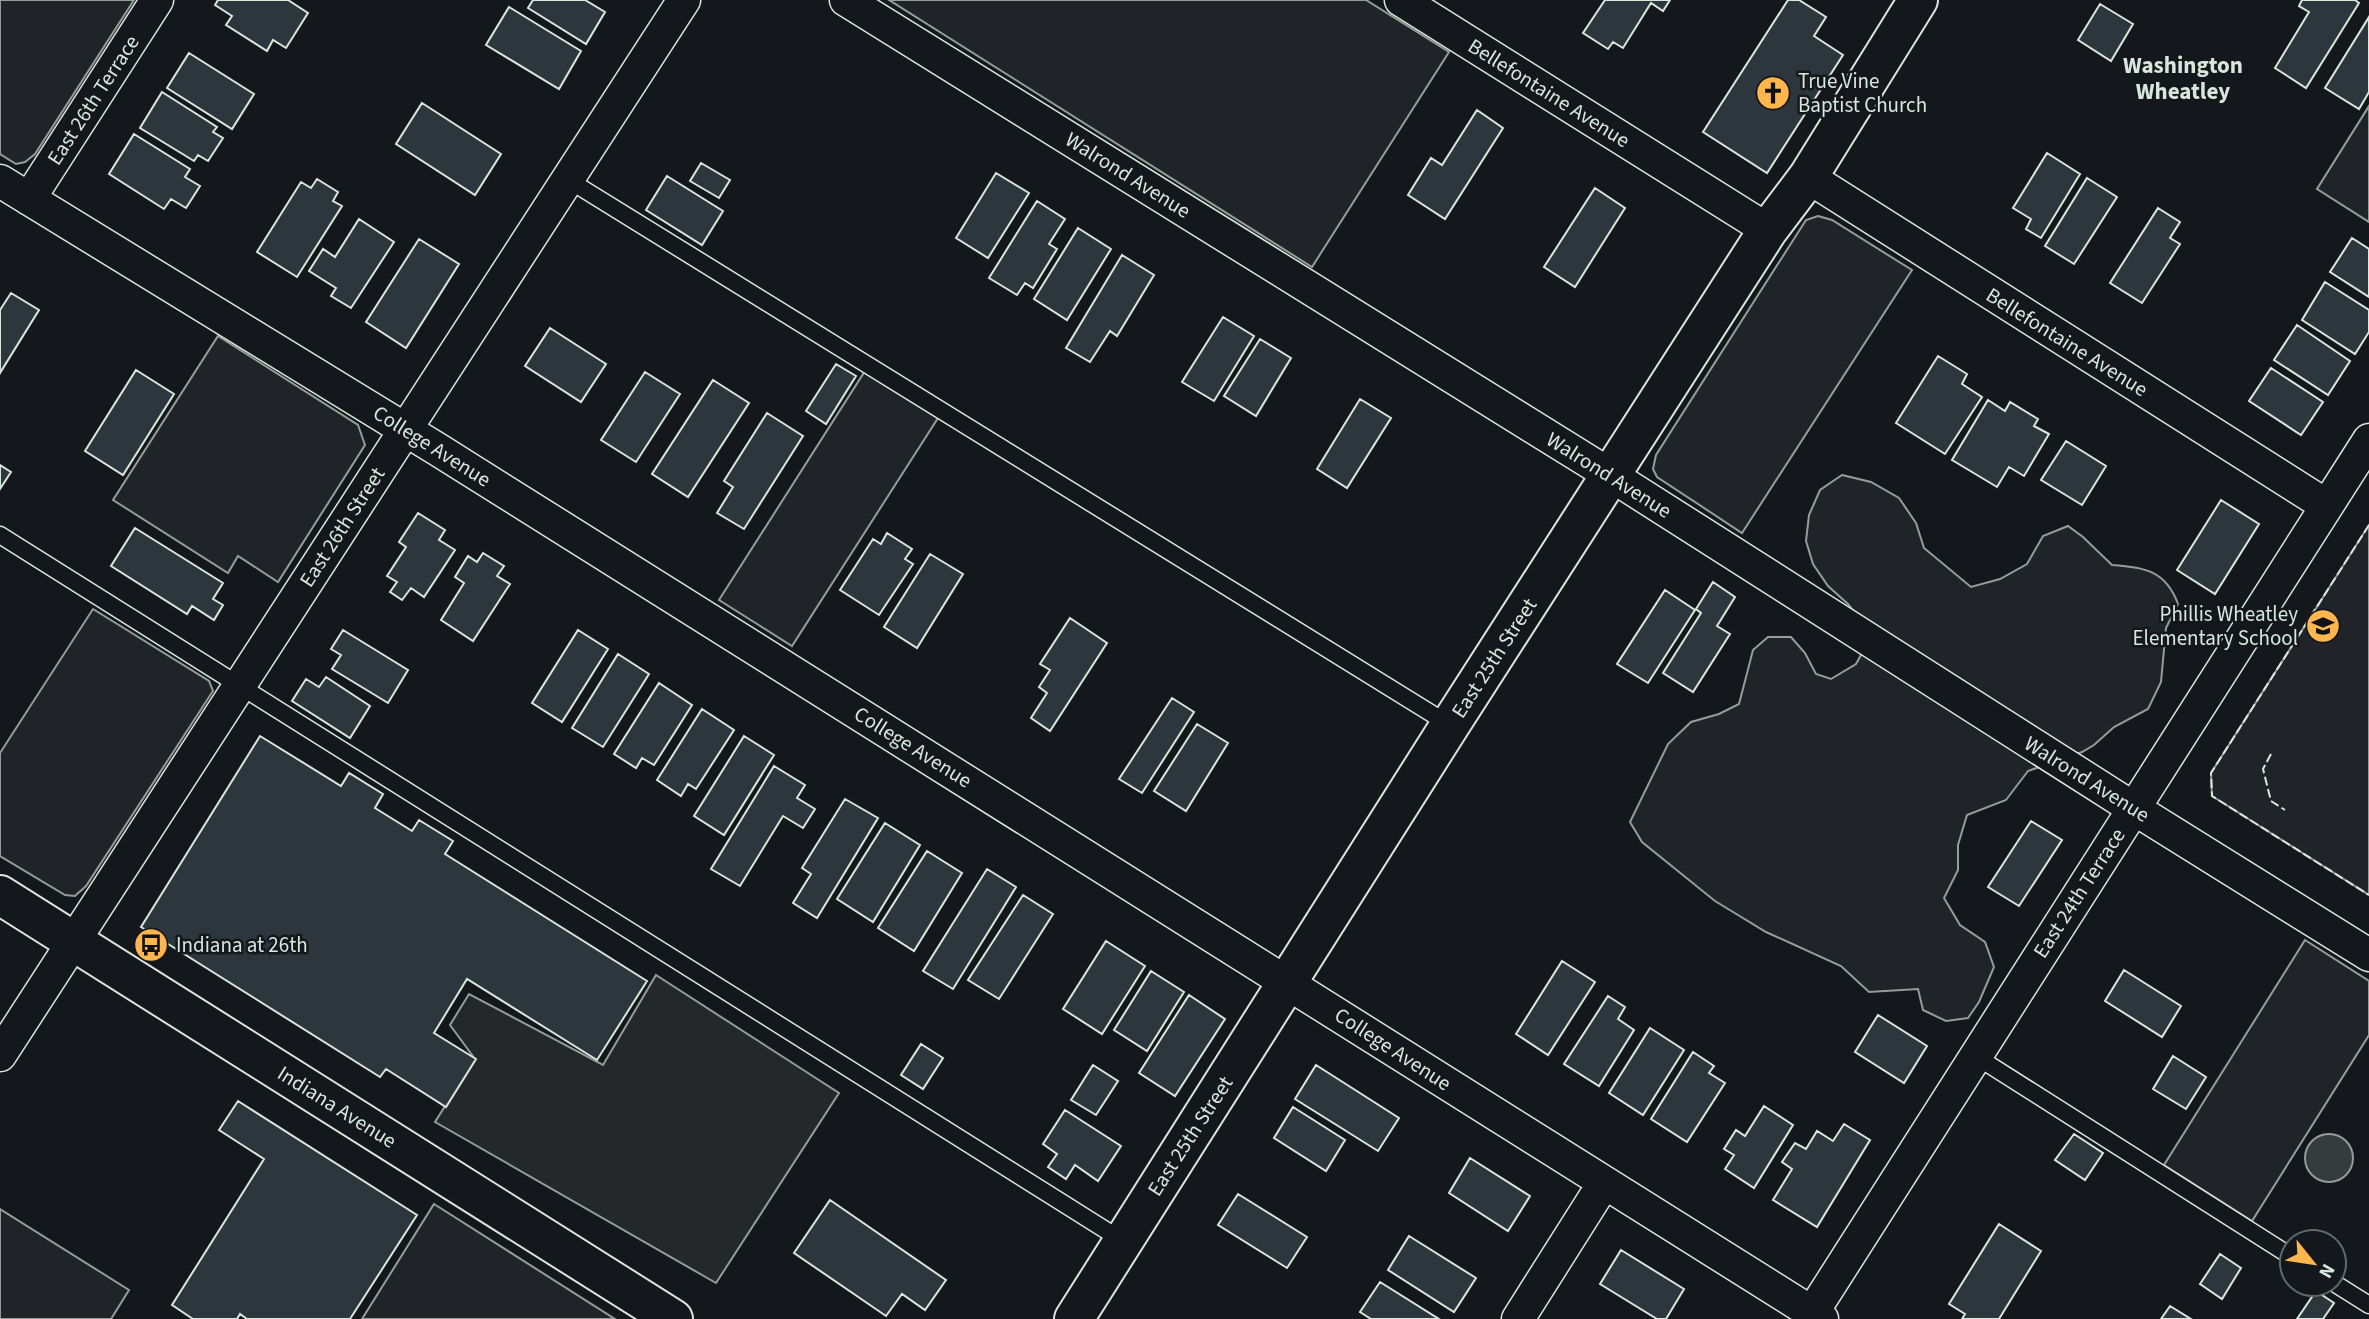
<svg xmlns="http://www.w3.org/2000/svg" width="2369" height="1319" viewBox="0 0 2369 1319" font-family="'Source Sans 3',sans-serif">
	<style>
		.green { fill: #202428; stroke: #939e99; stroke-width: 2 }
		.parking { fill: #24282b; stroke: #939e99; stroke-width: 2 }
		.water { fill: #363b3e; stroke: #939e99; stroke-width: 2 }
		.building { fill: #2c363c; stroke: #d8e6dc; stroke-width: 2 }
		.lines { fill: none; stroke-linecap: round; stroke-linejoin: round }
		.service-casing { stroke: #d8e6dc; stroke-width: 19 }
		.minor-casing { stroke: #d8e6dc; stroke-width: 35 }
		.tertiary-casing { stroke: #d8e6dc; stroke-width: 42 }
		.service { stroke: #14181c; stroke-width: 16 }
		.minor { stroke: #14181c; stroke-width: 32 }
		.tertiary { stroke: #14181c; stroke-width: 38 }
		.fence { stroke: #d8e6dc; stroke-width: 2; stroke-dasharray: 9 3.5; stroke-linecap: butt }
		.labels { text-anchor: middle; stroke-width: 5; stroke-linejoin: round; paint-order: stroke }
		.poi-label { font-size: 21px; fill: #d8e6dc; stroke: #14181c; text-anchor: start }
		.street-label { font-size: 21px; fill: #d8e6dc; stroke: #14181c }
		.neighbourhood-label { font-size: 23px; font-weight: bold; fill: #d8e6dc; stroke: #14181c }
	</style>
	<rect width="100%" height="100%" fill="#14181c"/>
	<path class="green" d="M0,0H134L35,154L25,162L16,164L0,154Z
		M889,0H1366L1449,52L1312,267Z
		M2369,106V222L2317,189Z
		M1818,216L1832,220L1912,270L1742,533L1657,477L1653,469L1656,455L1806,220Z
		M218,336L358,425L365,445L278,582L238,556L228,573L113,500Z
		M865,371L938,418L792,646L719,600Z
		M1842,475L1871,482L1899,498L1916,523L1924,548L1971,587L2000,579L2027,564L2043,536L2068,526L2083,537L2112,565C2145,567 2166,571 2178,604L2166,628L2161,682L2148,709L2114,727L2094,745L2082,752L2028,771L2006,800L1967,815L1958,845V870L1944,898L1960,925L1985,942L1994,967L1979,1002L1968,1018L1946,1021L1923,1010L1918,989L1869,992L1841,966L1766,932L1715,901L1642,842L1630,822L1668,744L1691,722L1719,714L1739,704L1753,650L1768,637H1791L1805,653L1816,674L1831,679L1856,664L1872,635L1848,604L1828,586L1813,564L1806,541L1809,515L1820,490Z
		M2369,525V895L2212,796L2211,773Z
		M93,609L209,681L213,691L86,886L75,896L65,895L0,856V753Z
		M2305,940L2369,981V1035L2252,1221L2164,1165Z
		M434,1204L615,1319H362Z
		M0,1209L129,1290L111,1319H0Z"/>
	<path class="parking" d="M656,975L839,1093L716,1283L435,1122L475,1059L450,1025L469,994L603,1065Z"/>
	<path class="water" d="M2305 1158a24 24 0 1 1 48 0a24 24 0 1 1-48 0Z"/>
	<path class="building" d="M218,0H288L308,13L286,48L273,40L267,51L226,25L232,16L215,5Z
		M533,0H585L605,12L586,44L528,8Z
		M1605,0H1670L1663,11L1651,3L1623,48L1613,42L1608,49L1583,33Z
		M1788,0H1799L1826,17L1814,36L1843,55L1767,173L1703,132Z
		M2302,0H2355L2359,3L2306,88L2275,68L2309,12L2299,6Z
		M2100,4L2133,24L2111,61L2078,40Z
		M509,7L581,51L559,89L486,45Z
		M2369,17V92L2359,109L2325,88Z
		M189,53L254,94L232,129L167,88Z
		M162,92L217,127L213,132L223,138L208,161L198,155L194,161L140,128Z
		M422,103L501,154L475,195L396,144Z
		M1477,110L1503,128L1445,219L1408,195L1431,158L1442,165Z
		M134,134L190,169L185,177L200,186L186,208L171,199L164,209L109,174Z
		M2047,153L2080,174L2041,238L2026,229L2031,219L2013,208Z
		M701,163L730,180L719,198L690,181Z
		M996,173L1029,193L988,258L956,238Z
		M667,176L723,211L702,245L646,210Z
		M2087,178L2117,197L2074,264L2045,246Z
		M317,179L338,192L333,201L342,206L297,277L257,252L301,182L311,188Z
		M1595,188L1625,208L1575,287L1544,267Z
		M1037,201L1065,219L1049,244L1057,249L1033,288L1025,283L1017,295L989,278Z
		M2158,208L2180,222L2170,238L2180,244L2142,303L2110,283Z
		M359,219L394,242L351,308L331,296L336,288L309,271L323,249L335,257Z
		M1078,228L1111,249L1067,320L1034,299Z
		M2352,238L2369,249V297L2330,272Z
		M419,239L459,264L406,348L366,322Z
		M1122,255L1154,275L1117,336L1110,331L1090,362L1066,348Z
		M2325,282L2369,310V332L2355,354L2302,320Z
		M11,293L39,310L0,373V310Z
		M1223,317L1254,336L1214,401L1182,382Z
		M2297,325L2350,361L2328,395L2274,360Z
		M550,328L606,364L581,402L525,366Z
		M1260,339L1291,358L1256,416L1224,396Z
		M1938,356L1967,374L1962,384L1982,397L1945,454L1896,423Z
		M836,364L856,376L826,424L806,411Z
		M2271,368L2323,402L2301,435L2249,401Z
		M136,370L174,394L123,475L85,451Z
		M645,372L680,394L636,462L601,440Z
		M713,380L749,403L688,497L652,474Z
		M1360,399L1391,418L1347,488L1317,469Z
		M1988,400L2005,411L2010,402L2038,419L2034,426L2049,434L2024,476L2009,467L1997,487L1952,460Z
		M767,413L803,436L744,529L717,513L733,487L724,481Z
		M2066,441L2106,466L2082,505L2041,480Z
		M0,465L11,472L0,489Z
		M2221,500L2259,524L2215,594L2177,570Z
		M418,513L445,530L439,540L455,550L424,597L411,588L402,600L390,592L397,582L387,576L406,547L399,542Z
		M135,528L223,583L213,599L223,605L214,620L192,606L187,614L111,566Z
		M887,533L912,549L905,559L913,564L879,615L840,590L873,539L881,544Z
		M483,553L504,566L497,576L510,584L473,641L441,620L464,583L455,577L468,556L477,562Z
		M930,554L963,574L917,648L884,627Z
		M1713,582L1735,597L1717,626L1730,634L1693,692L1663,673L1701,613L1696,609Z
		M1665,590L1695,610L1648,683L1617,664Z
		M1070,618L1107,643L1050,731L1031,718L1047,693L1039,687L1050,670L1040,664Z
		M343,630L408,670L388,703L332,669L341,655L331,649Z
		M578,630L608,649L562,722L532,703Z
		M618,654L649,674L603,747L572,728Z
		M326,677L370,706L350,738L292,701L306,679L319,687Z
		M659,683L692,705L654,765L642,758L636,768L614,754Z
		M1172,698L1194,712L1142,793L1119,779Z
		M702,709L734,730L696,789L688,784L681,796L657,780Z
		M1197,724L1228,743L1186,811L1154,791Z
		M260,736L341,786L349,773L383,794L375,808L412,831L419,820L453,841L445,854L647,981L597,1060L467,979L434,1033L476,1059L446,1107L386,1069L380,1077L141,927Z
		M744,736L774,755L724,835L694,816Z
		M774,766L805,785L797,798L815,809L803,828L783,816L740,886L711,869Z
		M845,799L878,818L817,918L793,903L811,874L802,868Z
		M2031,821L2062,840L2019,906L1988,887Z
		M885,823L920,845L873,922L837,899Z
		M927,851L962,873L914,951L878,928Z
		M987,869L1016,887L953,989L923,971Z
		M1023,895L1053,914L999,999L968,980Z
		M1106,941L1145,966L1102,1034L1063,1009Z
		M1562,961L1595,982L1548,1055L1516,1034Z
		M2124,970L2181,1006L2162,1037L2105,1001Z
		M1151,971L1184,992L1147,1051L1114,1030Z
		M1189,995L1225,1019L1175,1096L1139,1073Z
		M1608,996L1625,1007L1618,1019L1634,1030L1599,1086L1564,1064Z
		M1878,1015L1927,1046L1904,1083L1855,1052Z
		M1650,1028L1684,1050L1643,1115L1609,1093Z
		M921,1044L943,1058L923,1089L901,1075Z
		M1693,1052L1714,1066L1709,1073L1725,1083L1687,1142L1651,1119Z
		M2173,1056L2206,1077L2186,1109L2153,1089Z
		M1093,1065L1118,1081L1096,1115L1071,1100Z
		M1316,1065L1399,1118L1378,1151L1295,1099Z
		M238,1101L417,1215L350,1319H247L240,1314L237,1319H193L172,1305L264,1159L219,1130Z
		M1764,1106L1793,1125L1754,1188L1725,1169L1734,1155L1724,1149L1736,1130L1745,1136Z
		M1293,1107L1345,1140L1326,1171L1274,1138Z
		M1065,1110L1121,1146L1098,1181L1075,1165L1066,1179L1048,1167L1057,1154L1043,1144Z
		M1844,1124L1870,1140L1817,1227L1773,1200L1792,1169L1782,1162L1795,1143L1806,1149L1817,1131L1833,1141Z
		M2074,1134L2103,1153L2085,1180L2055,1160Z
		M1470,1158L1530,1196L1508,1231L1449,1193Z
		M1238,1194L1307,1237L1287,1268L1218,1225Z
		M830,1200L946,1280L925,1310L902,1294L886,1316L794,1253Z
		M1999,1224L2041,1251L1999,1319H1962L1965,1314L1949,1304Z
		M1409,1236L1476,1278L1454,1312L1388,1270Z
		M1621,1250L1684,1289L1666,1319H1657L1600,1284Z
		M2220,1254L2241,1268L2222,1299L2200,1284Z
		M1380,1282L1439,1319H1371L1360,1312Z
		M2316,1291L2334,1303L2323,1319H2297Z
		M2170,1306L2191,1319H2161Z"/>
	<g class="lines">
		<g class="service-casing">
			<path id="service" d="M567,179L1450,725
				M0,535L1123,1241
				M1974,1055L2292,1257
				M2334,1283L2369,1305"/>
		</g>
		<g class="minor-casing">
			<path id="minor" d="M846,0L1612,476L2133,808L2369,955
				M1401,0L1768,230
				M1808,177L2327,506
				M0,181L437,449L1822,1319
				M29,199L157,0
				M0,1055L684,0
				M1812,1313L2369,440
				M1518,1319L1604,1183"/>
		</g>
		<g class="tertiary-casing">
			<path id="tertiary" d="M0,895L673,1319
				M1074,1319L1450,725L1768,230L1808,177L1918,0"/>
		</g>
		<use href="#service" class="service"/>
		<use href="#minor" class="minor"/>
		<use href="#tertiary" class="tertiary"/>
		<path class="fence" d="M2369,525L2211,773L2212,796L2369,895
			M2271,754L2263,769L2271,801L2285,810"/>
	</g>
	<defs>
		<g id="church-disc" transform="scale(1.75)"><circle r="9.5" fill="#ffb74d" stroke="#14181c"/><path d="M-1.2-6h2.4v3.5h3.3v2.4h-3.3V6h-2.4V-.1h-3.3v-2.4h3.3Z" fill="#111"/></g>
		<g id="school-disc" transform="scale(1.75)"><circle r="9.5" fill="#ffb74d" stroke="#14181c"/><path d="M0-5L7-2L0 1L-7-2ZM-4 1L0 2.5L4 1V4Q0 6-4 4Z" fill="#111"/></g>
		<g id="bus-disc" transform="scale(1.75)"><circle r="9.5" fill="#ffb74d" stroke="#14181c"/><path d="M-5-6H5V4H4V6H2V4H-2V6H-4V4H-5ZM-3.5-4V0h7V-4ZM-3.5 1.2v1.5H-2V1.2ZM2 1.2v1.5H3.5V1.2Z" fill="#111"/></g>
	</defs>
	<g fill-rule="evenodd">
		<use href="#church-disc" x="1773" y="93"/>
		<use href="#school-disc" x="2323" y="626"/>
		<use href="#bus-disc" x="151" y="945"/>
	</g>
	<g class="labels">
		<g class="poi-label">
			<text x="1798" y="88">True Vine<tspan x="1798" dy="24">Baptist Church</tspan></text>
			<text x="2298" y="621" text-anchor="end">Phillis Wheatley<tspan x="2298" dy="24">Elementary School</tspan></text>
			<text x="176" y="952">Indiana at 26th</text>
		</g>
		<g class="street-label">
			<text transform="translate(1549 93) rotate(32)" y="7">Bellefontaine Avenue</text>
			<text transform="translate(93 100) rotate(-57)" y="7">East 26th Terrace</text>
			<text transform="translate(1128 175) rotate(32)" y="7">Walrond Avenue</text>
			<text transform="translate(2067 342) rotate(32)" y="7">Bellefontaine Avenue</text>
			<text transform="translate(432 446) rotate(32)" y="7">College Avenue</text>
			<text transform="translate(1609 475) rotate(32)" y="7">Walrond Avenue</text>
			<text transform="translate(342 527) rotate(-57)" y="7">East 26th Street</text>
			<text transform="translate(1494 658) rotate(-57)" y="7">East 25th Street</text>
			<text transform="translate(913 747) rotate(32)" y="7">College Avenue</text>
			<text transform="translate(2087 779) rotate(32)" y="7">Walrond Avenue</text>
			<text transform="translate(2079 893) rotate(-57)" y="7">East 24th Terrace</text>
			<text transform="translate(1393 1049) rotate(33)" y="7">College Avenue</text>
			<text transform="translate(337 1107) rotate(32)" y="7">Indiana Avenue</text>
			<text transform="translate(1190 1136) rotate(-57)" y="7">East 25th Street</text>
		</g>
		<g class="neighbourhood-label">
			<text x="2183" y="73">Washington<tspan x="2183" dy="26">Wheatley</tspan></text>
		</g>
	</g>
	<g transform="translate(2313 1263) rotate(120)"><circle r="33" fill="#14181c" stroke="#626a69" stroke-width="2"/>
	<path d="M0-5L12 26L0 18L-12 26Z" fill="#ffb74d"/>
	<text y="-10" font-size="19" font-weight="bold" text-anchor="middle" fill="#d8e6dc">N</text>
	</g>
</svg>
